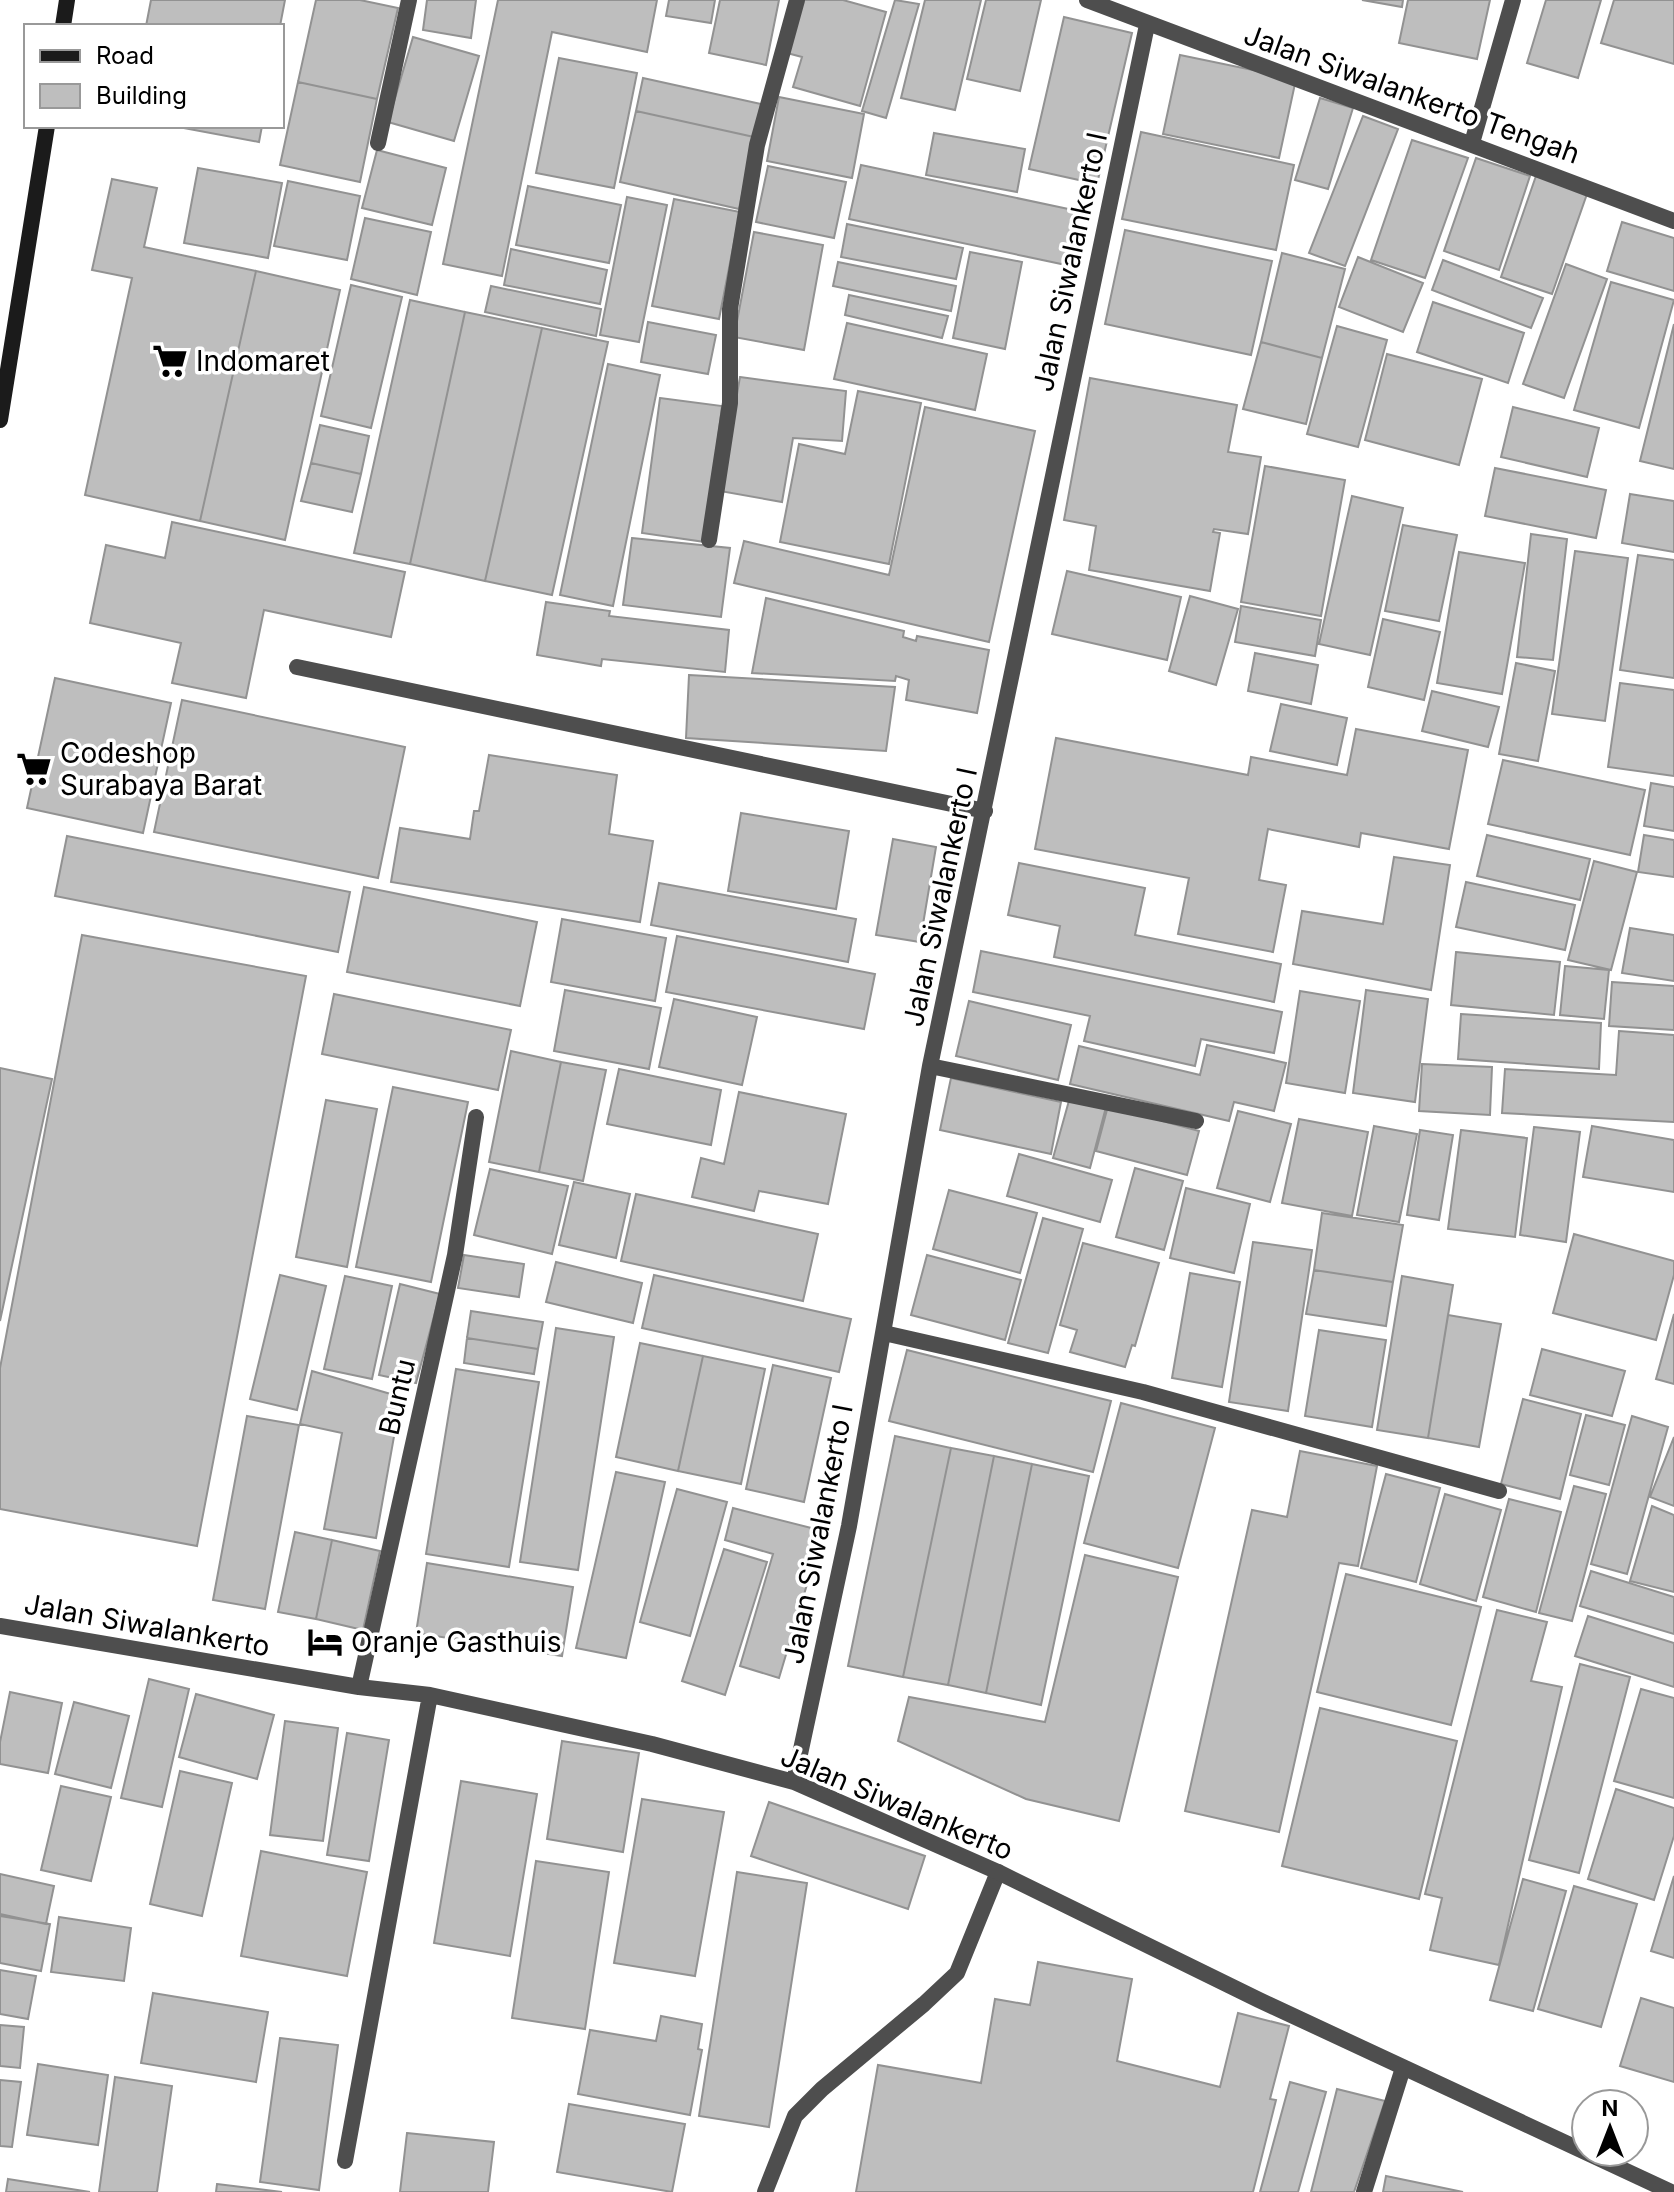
<svg xmlns="http://www.w3.org/2000/svg" width="1674" height="2192" viewBox="0 0 1674 2192" font-family="Inter,sans-serif">
	<style>
		.building { fill: #bebebe; stroke: #929292; stroke-width: 2 }
		.lines { fill: none; stroke-linecap: round; stroke-linejoin: round }
		.lane { stroke: #4e4e4e; stroke-width: 16 }
		.street { stroke: #4e4e4e; stroke-width: 16 }
		.secondary { stroke: #1b1b1b; stroke-width: 16 }
		.labels { text-anchor: middle; stroke-width: 7; stroke-linejoin: round; paint-order: stroke }
		.street-label { font-size: 28px; fill: #000; stroke: #fff }
		.poi-label { font-size: 28px; fill: #000; stroke: #fff; text-anchor: start }
	</style>
	<rect width="100%" height="100%" fill="#fff"/>
	<path class="building" d="M151,0H285L280,26H146Z
		M316,0H360L398,8L377,99L298,82Z
		M427,0H476L471,38L423,30Z
		M498,0H657L647,52L552,32L502,276L443,264Z
		M669,0H715L711,23L666,16Z
		M720,0H779L766,65L709,53Z
		M803,0H843L886,12L860,106L793,87L802,57L787,53Z
		M895,0L919,4L886,118L862,111Z
		M925,0H981L955,110L901,98Z
		M986,0H1041L1020,91L967,79Z
		M1362,0H1403L1402,7Z
		M1408,0H1490L1477,59L1399,43Z
		M1546,0H1601L1578,78L1527,63Z
		M1614,0H1674V64L1601,43Z
		M1064,17L1132,33L1097,184L1029,169Z
		M413,37L479,56L454,141L388,122Z
		M1180,55L1296,79L1279,158L1163,134Z
		M559,58L637,73L614,188L536,173Z
		M643,78L761,104L754,137L636,111Z
		M298,82L377,99L360,182L280,165Z
		M779,97L864,114L852,178L767,161Z
		M1320,98L1353,108L1328,189L1295,180Z
		M636,111L754,137L739,209L620,182Z
		M1363,116L1398,129L1345,266L1309,253Z
		M173,126H262L259,142Z
		M1141,132L1294,165L1276,250L1122,219Z
		M934,133L1025,149L1017,192L926,175Z
		M1412,140L1468,158L1425,278L1371,260Z
		M377,150L446,168L432,225L362,208Z
		M1476,158L1530,176L1499,270L1444,251Z
		M861,165L1078,211L1066,265L849,219Z
		M768,166L846,182L834,238L756,222Z
		M198,168L282,183L268,258L184,243Z
		M1537,173L1588,191L1552,294L1501,277Z
		M112,179L157,188L144,247L256,271L200,521L85,495L132,278L92,270Z
		M288,181L360,196L347,260L274,246Z
		M528,186L621,205L609,263L516,245Z
		M627,197L667,205L639,342L600,335Z
		M674,199L740,212L719,319L652,306Z
		M365,218L431,232L417,295L351,279Z
		M1622,222L1674,238V291L1607,271Z
		M847,224L963,248L956,279L841,257Z
		M1125,230L1272,261L1251,355L1105,324Z
		M754,232L823,245L804,350L734,337Z
		M511,249L607,270L600,304L504,285Z
		M970,252L1022,262L1005,349L953,338Z
		M1282,253L1345,269L1322,358L1261,342Z
		M1358,257L1423,283L1403,332L1339,307Z
		M1443,260L1543,298L1531,328L1432,290Z
		M838,262L956,286L951,311L833,286Z
		M1566,264L1607,279L1564,398L1523,384Z
		M256,271L340,290L285,540L200,521Z
		M1611,282L1674,300L1639,428L1574,410Z
		M351,285L402,297L371,428L321,416Z
		M491,286L601,309L596,336L485,312Z
		M849,295L948,316L942,338L845,315Z
		M410,300L465,312L410,564L354,553Z
		M1433,302L1524,333L1508,383L1417,352Z
		M465,312L542,328L485,581L410,564Z
		M648,322L716,335L708,374L641,362Z
		M847,323L987,354L975,410L834,379Z
		M1674,324V469L1640,461Z
		M1337,326L1387,340L1358,447L1307,434Z
		M542,328L608,342L552,595L485,581Z
		M1261,342L1322,358L1306,424L1243,409Z
		M1387,354L1482,379L1459,465L1365,440Z
		M608,364L660,375L613,606L560,595Z
		M740,377L846,391L842,441L793,438L782,502L720,491Z
		M1090,378L1237,405L1228,452L1261,457L1248,534L1214,529L1213,532L1220,533L1210,591L1089,570L1096,526L1064,520Z
		M858,391L921,403L889,564L780,542L799,444L845,454Z
		M660,398L722,406L705,542L642,533Z
		M925,407L1035,431L989,642L734,583L744,541L889,575Z
		M1513,407L1599,428L1587,477L1501,457Z
		M320,425L369,436L361,474L311,463Z
		M311,463L361,474L352,512L301,501Z
		M1265,466L1345,480L1321,616L1241,602Z
		M1495,468L1606,490L1596,538L1485,516Z
		M1630,494L1674,501V552L1622,543Z
		M1352,496L1403,508L1370,655L1319,644Z
		M172,522L405,572L391,637L264,610L246,698L172,683L181,643L90,623L106,545L165,558Z
		M1403,525L1457,535L1439,621L1385,611Z
		M1531,534L1567,539L1553,660L1517,657Z
		M632,538L730,548L721,617L623,605Z
		M1575,551L1628,558L1605,721L1552,714Z
		M1459,552L1525,563L1502,694L1437,683Z
		M1638,555L1674,560V678L1620,670Z
		M1067,571L1181,597L1167,660L1052,634Z
		M1190,596L1238,609L1216,685L1169,671Z
		M766,598L904,631L903,637L916,641L917,636L989,650L977,713L906,700L909,680L896,676L895,681L752,673Z
		M546,602L610,611L609,616L729,630L725,672L602,659L601,666L537,655Z
		M1241,606L1321,620L1315,656L1235,642Z
		M1383,619L1440,632L1424,700L1368,687Z
		M1255,653L1318,665L1311,704L1248,691Z
		M1516,663L1555,671L1538,761L1499,754Z
		M689,675L895,687L886,751L686,738Z
		M55,678L171,703L143,833L27,808Z
		M1620,683L1674,690V776L1608,767Z
		M1432,691L1499,707L1488,747L1422,731Z
		M182,700L405,747L378,878L154,832Z
		M1281,704L1347,718L1337,765L1270,751Z
		M1356,729L1468,750L1449,849L1361,833L1359,847L1268,829L1259,880L1286,885L1273,952L1178,934L1189,878L1035,849L1056,738L1248,775L1251,757L1347,775Z
		M489,755L617,775L609,834L653,841L640,922L391,882L400,828L470,839L474,811H479Z
		M1503,760L1645,790L1630,855L1488,824Z
		M1651,783L1674,787V831L1644,826Z
		M741,813L849,831L836,909L728,891Z
		M1487,835L1590,859L1580,900L1477,876Z
		M1644,835L1674,840V877L1638,872Z
		M67,836L350,892L338,952L55,896Z
		M893,839L936,847L920,942L876,935Z
		M1394,857L1450,865L1431,990L1293,964L1302,911L1383,924Z
		M1594,861L1637,872L1611,970L1568,960Z
		M1019,863L1145,888L1135,935L1281,964L1274,1002L1054,957L1060,926L1008,915Z
		M1466,882L1575,905L1565,950L1456,927Z
		M659,883L856,919L848,962L651,925Z
		M364,887L537,922L520,1006L347,972Z
		M562,919L666,938L655,1001L551,982Z
		M1630,928L1674,935V981L1622,973Z
		M82,935L306,976L197,1546L0,1509V1368Z
		M677,936L875,974L864,1029L666,992Z
		M981,951L1282,1012L1274,1053L1201,1039L1195,1066L1084,1041L1090,1016L973,992Z
		M1456,952L1560,962L1554,1015L1451,1005Z
		M1565,966L1609,970L1604,1019L1560,1015Z
		M1612,982L1674,986V1030L1609,1026Z
		M565,990L661,1008L649,1069L554,1051Z
		M1366,990L1428,999L1415,1102L1353,1093Z
		M1300,991L1360,1001L1345,1093L1286,1083Z
		M334,994L511,1030L498,1090L322,1054Z
		M674,999L757,1017L742,1085L659,1067Z
		M969,1001L1071,1025L1058,1080L956,1056Z
		M1461,1014L1601,1023L1599,1069L1458,1059Z
		M1619,1031L1674,1035V1122L1502,1113L1505,1069L1616,1075Z
		M1207,1045L1286,1063L1274,1111L1234,1102L1229,1121L1070,1084L1079,1046L1200,1075Z
		M511,1051L561,1062L539,1172L489,1162Z
		M561,1062L606,1070L583,1181L539,1172Z
		M1422,1064L1492,1067L1490,1115L1419,1111Z
		M0,1068L52,1079L0,1321Z
		M619,1069L721,1090L711,1145L607,1124Z
		M951,1078L1061,1102L1051,1154L940,1130Z
		M393,1087L468,1102L431,1282L356,1267Z
		M739,1092L846,1114L828,1204L759,1191L754,1211L692,1197L701,1158L724,1164Z
		M1070,1097L1106,1107L1090,1168L1053,1158Z
		M326,1100L377,1109L347,1267L296,1257Z
		M1108,1106L1199,1131L1187,1175L1096,1151Z
		M1238,1111L1291,1124L1270,1202L1217,1188Z
		M1299,1119L1368,1132L1352,1216L1282,1203Z
		M1374,1126L1417,1134L1399,1222L1357,1215Z
		M1592,1126L1674,1140V1192L1583,1177Z
		M1534,1127L1580,1132L1566,1242L1520,1235Z
		M1420,1130L1453,1135L1439,1220L1407,1215Z
		M1461,1130L1527,1138L1515,1237L1448,1229Z
		M1019,1154L1112,1180L1100,1222L1007,1196Z
		M1135,1168L1183,1181L1164,1250L1116,1237Z
		M490,1169L568,1186L552,1254L474,1235Z
		M574,1182L630,1194L616,1258L559,1245Z
		M1186,1188L1250,1204L1234,1273L1170,1258Z
		M949,1190L1037,1213L1020,1273L933,1249Z
		M636,1194L818,1234L803,1301L621,1261Z
		M1322,1213L1403,1225L1393,1282L1314,1270Z
		M1043,1218L1083,1229L1048,1353L1008,1343Z
		M1574,1234L1674,1261V1275L1656,1340L1553,1313Z
		M1253,1242L1312,1250L1288,1411L1229,1402Z
		M1083,1243L1159,1263L1135,1346L1132,1345L1125,1367L1070,1352L1077,1330L1060,1325Z
		M464,1255L524,1264L519,1297L458,1288Z
		M927,1255L1021,1280L1005,1340L911,1315Z
		M556,1262L642,1283L633,1323L546,1302Z
		M1314,1270L1393,1282L1386,1326L1306,1314Z
		M1190,1273L1240,1282L1222,1387L1172,1378Z
		M280,1275L326,1286L297,1410L250,1399Z
		M654,1275L851,1319L839,1372L642,1328Z
		M345,1276L392,1286L372,1379L324,1369Z
		M1402,1276L1453,1285L1428,1438L1377,1430Z
		M400,1284L440,1294L416,1383L379,1375Z
		M471,1311L543,1322L538,1349L467,1338Z
		M1674,1314V1384L1656,1379Z
		M1448,1315L1501,1324L1479,1447L1428,1438Z
		M556,1328L614,1337L578,1570L520,1562Z
		M1319,1330L1386,1340L1372,1427L1305,1416Z
		M467,1338L538,1349L534,1374L464,1363Z
		M640,1343L703,1356L678,1471L616,1457Z
		M1542,1349L1625,1371L1612,1416L1530,1395Z
		M907,1350L1111,1401L1093,1472L889,1421Z
		M703,1356L765,1369L741,1484L678,1471Z
		M773,1365L831,1378L804,1502L746,1489Z
		M456,1369L539,1382L509,1567L426,1554Z
		M312,1371L401,1397L376,1538L324,1529L342,1433L300,1424Z
		M1523,1399L1581,1414L1560,1499L1501,1484Z
		M1121,1403L1215,1428L1178,1568L1084,1543Z
		M1586,1415L1625,1425L1609,1485L1570,1475Z
		M247,1416L299,1425L265,1609L213,1600Z
		M1632,1416L1668,1427L1627,1574L1591,1564Z
		M895,1436L951,1448L903,1677L848,1666Z
		M1674,1437V1506L1650,1497Z
		M951,1448L994,1456L948,1685L903,1677Z
		M1300,1451L1377,1466L1358,1566L1339,1563L1279,1832L1185,1811L1252,1510L1287,1517Z
		M994,1456L1032,1464L986,1693L948,1685Z
		M1032,1464L1089,1476L1041,1705L986,1693Z
		M616,1472L665,1482L626,1658L576,1648Z
		M1386,1474L1440,1488L1416,1582L1361,1568Z
		M1574,1486L1606,1494L1572,1621L1539,1613Z
		M677,1489L727,1502L690,1636L640,1622Z
		M1445,1494L1501,1510L1476,1601L1420,1584Z
		M1509,1499L1561,1512L1536,1612L1483,1597Z
		M1652,1506L1674,1515V1592L1630,1581Z
		M733,1508L823,1531L779,1678L740,1666L773,1554L725,1540Z
		M295,1532L332,1540L316,1619L278,1612Z
		M332,1540L380,1551L363,1630L316,1619Z
		M724,1549L767,1562L725,1695L682,1681Z
		M1085,1555L1178,1577L1119,1821L1026,1799L898,1741L909,1697L1045,1722Z
		M427,1563L573,1587L562,1656L416,1633Z
		M1591,1571L1674,1597V1634L1580,1606Z
		M1346,1574L1481,1607L1451,1725L1317,1692Z
		M1497,1610L1547,1622L1531,1681L1562,1687L1499,1965L1430,1950L1442,1898L1425,1894Z
		M1588,1616L1674,1643V1687L1575,1656Z
		M1580,1664L1630,1677L1579,1873L1529,1860Z
		M149,1679L189,1689L162,1807L121,1798Z
		M1641,1689L1674,1698V1798L1614,1781Z
		M10,1692L62,1703L48,1773L0,1764V1742Z
		M196,1694L274,1715L257,1779L179,1757Z
		M74,1702L129,1716L111,1788L55,1774Z
		M1320,1708L1457,1741L1419,1899L1282,1866Z
		M285,1721L338,1728L323,1841L270,1835Z
		M347,1733L389,1740L369,1861L327,1855Z
		M562,1741L639,1753L623,1852L547,1839Z
		M180,1771L232,1783L202,1916L150,1904Z
		M461,1781L537,1794L510,1956L434,1943Z
		M61,1786L111,1797L91,1881L41,1870Z
		M1616,1789L1674,1808V1836L1654,1900L1588,1879Z
		M642,1799L724,1812L695,1976L614,1963Z
		M769,1802L925,1856L908,1909L751,1856Z
		M261,1851L367,1872L347,1976L241,1956Z
		M536,1861L609,1872L585,2029L512,2018Z
		M737,1872L807,1883L769,2127L699,2116Z
		M0,1874L54,1886L46,1924L0,1914Z
		M1674,1876V1958L1651,1951Z
		M1523,1879L1566,1891L1533,2011L1490,2000Z
		M1574,1886L1637,1904L1601,2027L1538,2009Z
		M0,1916L50,1924L41,1971L0,1963Z
		M59,1917L131,1928L124,1981L51,1972Z
		M1038,1962L1132,1979L1117,2061L1220,2087L1238,2013L1289,2026L1270,2099L1276,2100L1253,2192H856L878,2065L981,2083L995,1999L1030,2005Z
		M0,1970L36,1976L28,2019L0,2014Z
		M153,1993L268,2012L256,2082L141,2063Z
		M1641,1998L1674,2008V2082L1620,2066Z
		M661,2016L702,2024L698,2049L702,2050L690,2115L578,2094L590,2030L656,2041Z
		M0,2025L24,2027L20,2068L0,2066Z
		M280,2038L338,2045L319,2190L260,2182Z
		M38,2064L108,2075L98,2145L27,2135Z
		M115,2077L172,2086L157,2192H99Z
		M0,2080L21,2082L12,2147L0,2146Z
		M1290,2082L1326,2092L1298,2192H1260Z
		M1337,2089L1385,2101L1354,2192H1311Z
		M569,2104L685,2124L672,2192L557,2172Z
		M407,2133L494,2142L488,2192H400Z
		M1386,2176L1463,2192H1383Z
		M8,2179L90,2192H6Z
		M217,2184L282,2192H216Z"/>
	<g class="lines">
		<path class="lane" d="M765,2192L795,2116L822,2089L924,2004L957,1973L998,1872"/>
		<path class="street" d="M1087,0L1674,221
			M378,143L409,0
			M1472,143L1513,0
			M709,540L730,403V309L757,145L797,0
			M297,667L985,811
			M930,1066L1196,1121
			M884,1333L1143,1392L1499,1491
			M0,1626L359,1687L430,1695L652,1744L794,1782L998,1872L1259,2000L1671,2192
			M359,1687L455,1255L476,1117
			M794,1782L849,1526L930,1066L1147,25
			M345,2161L430,1695
			M1364,2192L1403,2068"/>
		<path class="secondary" d="M63,26L67,0
			M0,420L47,126"/>
	</g>
	<defs>
		<g id="supermarket-bare" transform="scale(2.76)"><path d="M-6-5.5h2.5l.6 2H6L4.5 2H-2.5L-4.4-4H-6ZM-1.5 3.2a1.3 1.3 0 1 0 .1 0ZM3 3.2a1.3 1.3 0 1 0 .1 0Z" fill="#000" stroke="#fff" stroke-width="2.5" paint-order="stroke"/></g>
		<g id="hotel-bare" transform="scale(2.76)"><path d="M-6-4.5h1.5V1H6V5H4.5V3h-9V5H-6ZM-4 0a1.8 1.8 0 1 1 3.6 0ZM.5 0V-2.5h3Q6-2.5 6 0Z" fill="#000" stroke="#fff" stroke-width="2.5" paint-order="stroke"/></g>
	</defs>
	<g fill-rule="evenodd">
		<use href="#supermarket-bare" x="170" y="361"/>
		<use href="#supermarket-bare" x="34" y="769"/>
		<use href="#hotel-bare" x="325" y="1642"/>
	</g>
	<g class="labels">
		<g class="street-label">
			<text transform="translate(1412 94) rotate(20)" y="10">Jalan Siwalankerto Tengah</text>
			<text transform="translate(1070 262) rotate(-78)" y="10">Jalan Siwalankerto I</text>
			<text transform="translate(940 897) rotate(-78)" y="10">Jalan Siwalankerto I</text>
			<text transform="translate(397 1397) rotate(-77)" y="10">Buntu</text>
			<text transform="translate(818 1534) rotate(-79)" y="10">Jalan Siwalankerto I</text>
			<text transform="translate(147 1625) rotate(10)" y="10">Jalan Siwalankerto</text>
			<text transform="translate(897 1803) rotate(23)" y="10">Jalan Siwalankerto</text>
		</g>
		<g class="poi-label">
			<text x="196" y="371">Indomaret</text>
			<text x="60" y="763">Codeshop<tspan x="60" dy="32">Surabaya Barat</tspan></text>
			<text x="351" y="1652">Oranje Gasthuis</text>
		</g>
	</g>
	<rect x="24" y="24" width="260" height="104" fill="#ffffff" stroke="#999999" stroke-width="2"/>
	<rect x="40" y="50" width="40" height="12" fill="#1b1b1b" stroke="#999999" stroke-width="2"/>
	<text x="96" y="64" font-size="24" fill="#000000">Road</text>
	<rect x="40" y="84" width="40" height="24" fill="#bebebe" stroke="#999999" stroke-width="2"/>
	<text x="96" y="104" font-size="24" fill="#000000">Building</text>
	<g transform="translate(1610 2128)"><circle r="38" fill="#ffffff" stroke="#999999" stroke-width="2"/>
	<path d="M0-6L14 30L0 20L-14 30Z" fill="#000000"/>
	<text y="-12" font-size="22" font-weight="bold" text-anchor="middle" fill="#000000">N</text>
	</g>
</svg>
